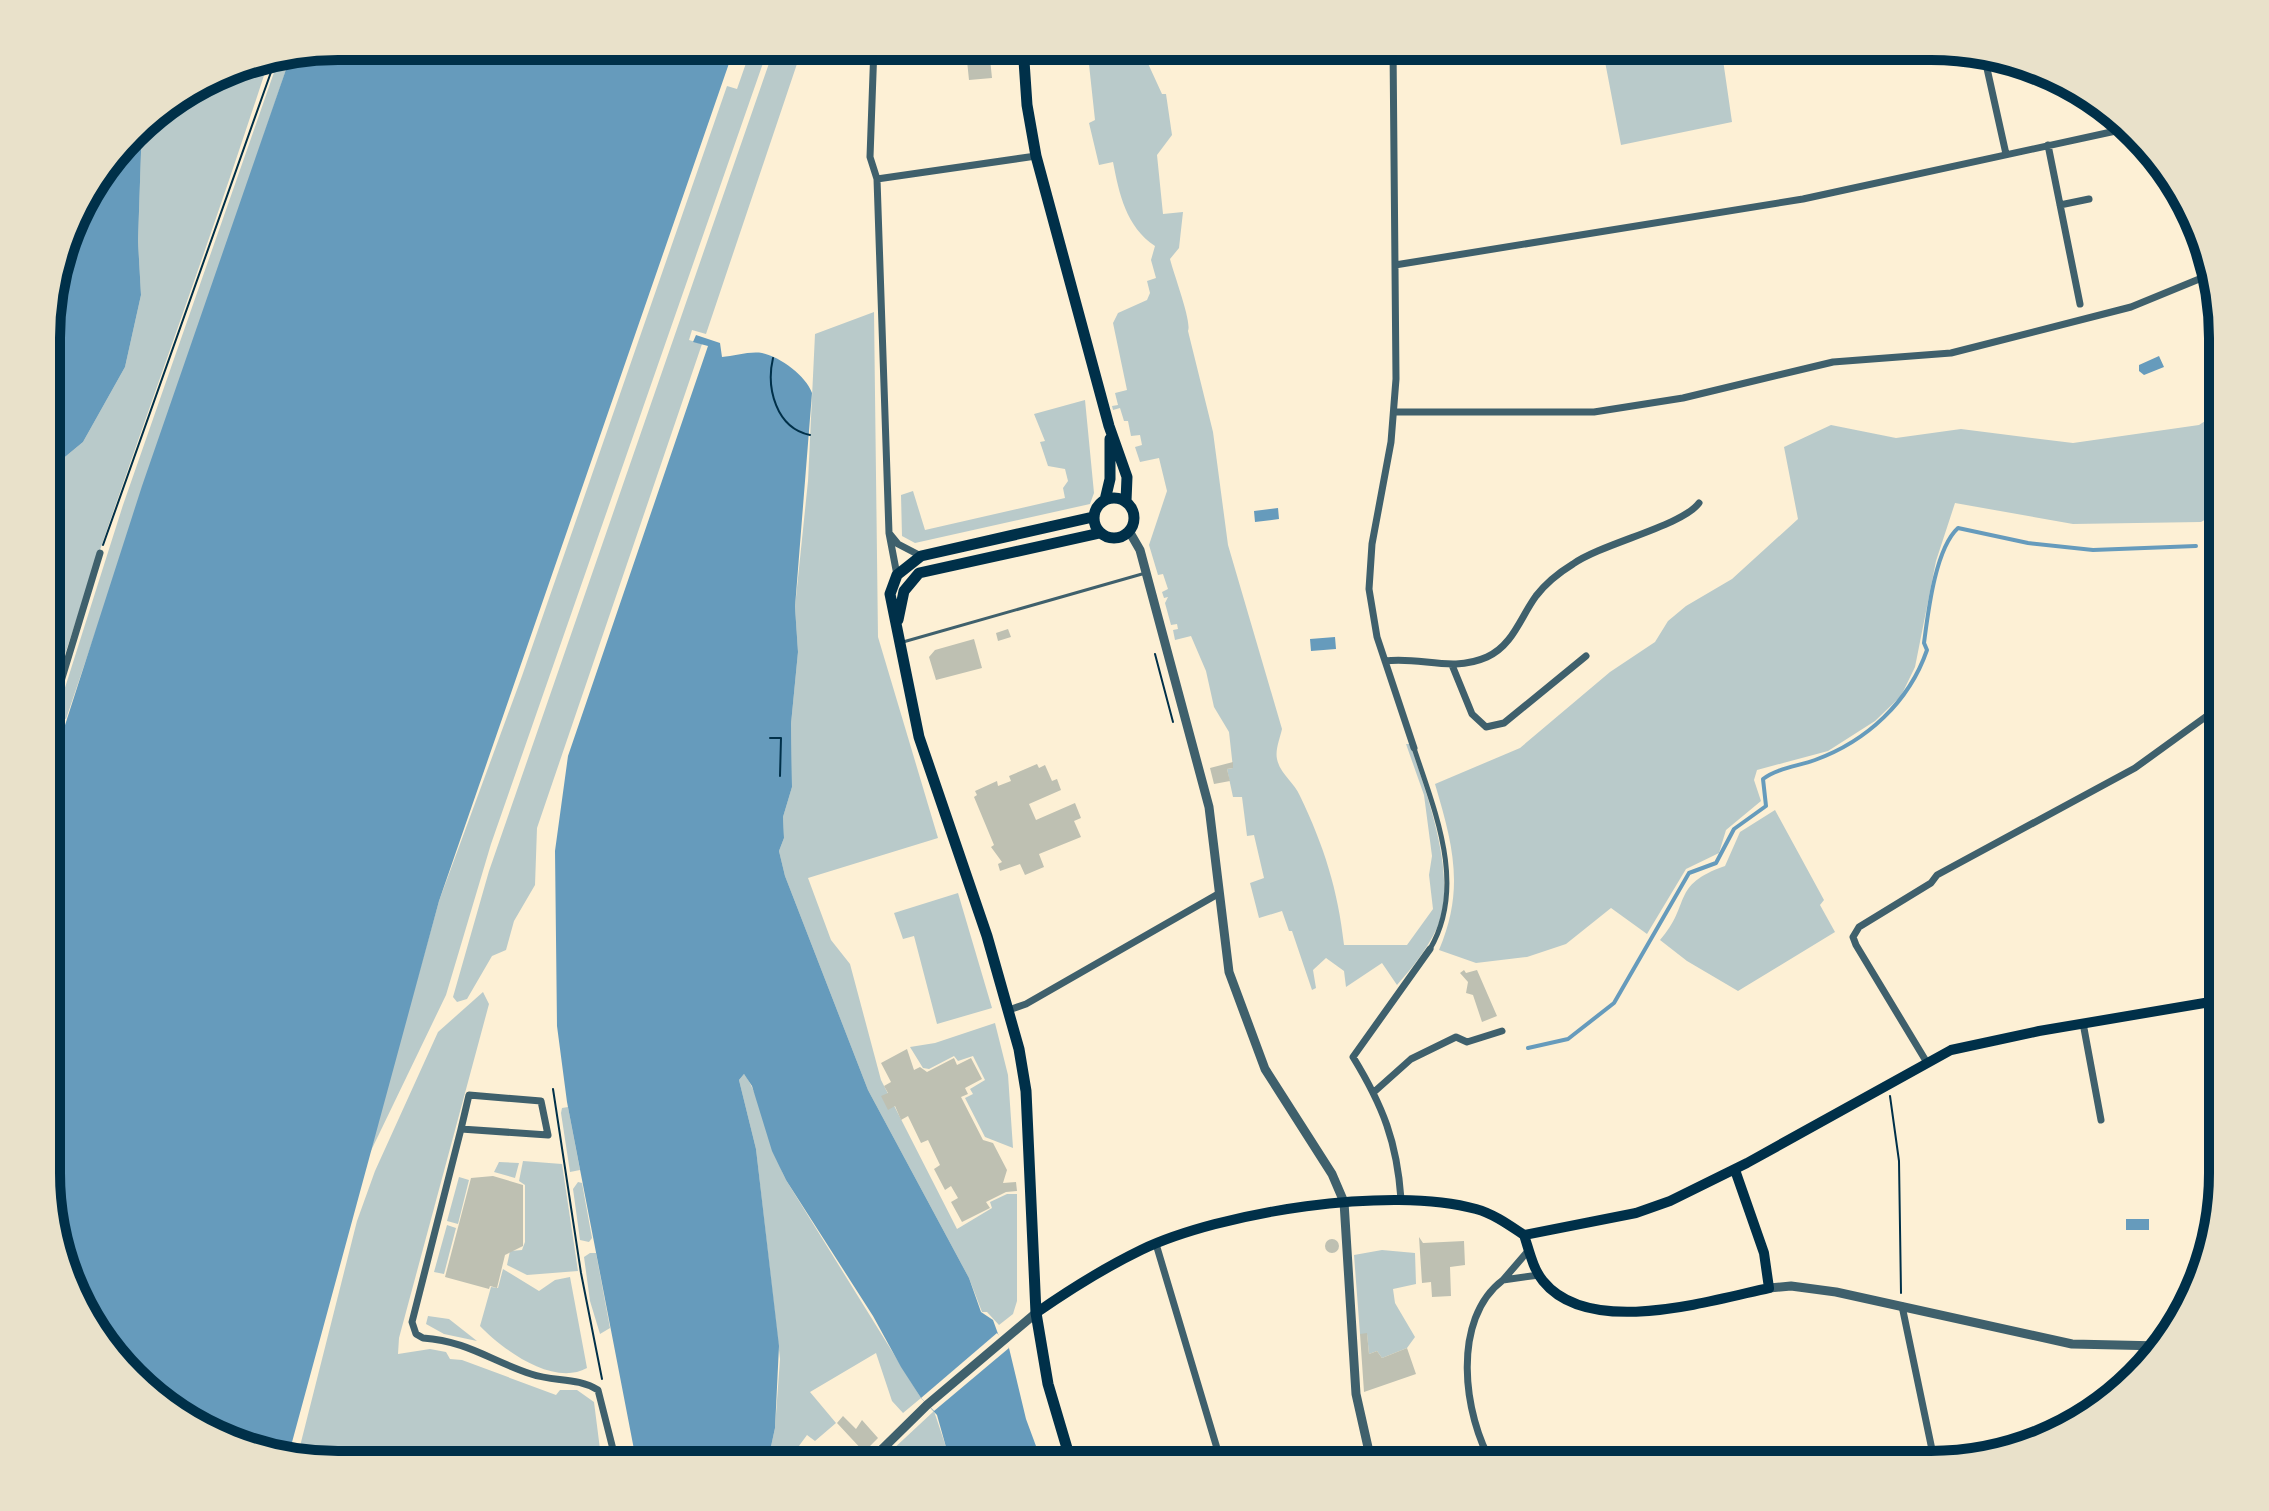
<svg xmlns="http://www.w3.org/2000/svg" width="2269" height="1511" viewBox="0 0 2269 1511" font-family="Manrope,sans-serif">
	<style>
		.green { fill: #b9caca }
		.water { fill: #669bbc }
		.pier { fill: #fdf0d5 }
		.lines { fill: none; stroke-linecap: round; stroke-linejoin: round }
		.stream { stroke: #669bbc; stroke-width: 4 }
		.building { fill: #bec0b2 }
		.path { stroke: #003049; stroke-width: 2 }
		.service { stroke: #3f606c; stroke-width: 3 }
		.pedestrian { stroke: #3f606c; stroke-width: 5 }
		.minor { stroke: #3f606c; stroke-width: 7 }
		.tertiary { stroke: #3f606c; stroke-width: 9 }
		.secondary { stroke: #003049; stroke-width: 10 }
		.primary { stroke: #003049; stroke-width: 11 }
		.rim { fill: none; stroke: #003049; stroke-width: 10 }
	</style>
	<rect width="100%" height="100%" fill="#fdf0d5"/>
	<path class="green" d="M752,46H769L491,844L446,995L367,1159L439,901L522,676L727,86L737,89Z
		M775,46H803L706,334L692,330L689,340L702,344L537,828L535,885L514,921L506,950L492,956L467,999L457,1002L453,997L489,871Z
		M1087,46H1140L1162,94H1166L1172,135L1157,155L1163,214L1183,212L1179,248L1170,259C1174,275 1192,322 1188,331L1213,432L1228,545L1282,729C1280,738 1275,750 1277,759C1280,774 1294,782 1300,796C1324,846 1338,890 1344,945H1407L1433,909L1429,875L1432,856L1424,795L1406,744H1410C1426,792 1460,881 1436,930C1427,949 1412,968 1397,985L1382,963L1346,987L1344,971L1326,958L1313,970L1316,988L1312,990L1292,931H1289L1282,911L1259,918L1250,883L1264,878L1254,835L1247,836L1242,797H1233L1227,769L1233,768L1229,732L1214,707L1206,671L1191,636L1175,640L1173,630L1178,629L1177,624L1171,625L1165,603L1168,597L1164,598L1162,592L1168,589L1163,574L1158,575L1149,545L1167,491L1159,458L1140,462L1135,447L1142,445L1140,435L1131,436L1128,421H1124L1120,408L1113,410L1112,406L1118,405L1115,393L1127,390L1113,323L1118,313L1147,300L1150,293L1147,281L1156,278L1151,260L1155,246C1126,227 1119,193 1113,162L1099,165L1089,123L1095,120Z
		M1602,46H1721L1732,122L1621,145Z
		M291,55L66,719L56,716L123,505L279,58Z
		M269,60C199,277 117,490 48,707V471L83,442L125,367L141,295L138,241L142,123L227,68Z
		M874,312L878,637L938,838L808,878L831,940L850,964L881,1080L957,1229L992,1208L990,1202L1007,1194H1017V1301L1013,1314L999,1325L987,1312H982L969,1278L868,1090L785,876L779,851L784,838L783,817L792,787L791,724L798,652L795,607L808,481L815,334Z
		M1085,400L1094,493L1090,504L915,543L902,536L901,495L913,491L925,530L1065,498L1063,488L1068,481L1065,469L1048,466L1040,442L1045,441L1034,414Z
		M2222,410V510L2201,522L2073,524L1955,503L1936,561L1915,667L1901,696L1875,721L1828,751L1757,770L1754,780L1761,801L1726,830L1719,853L1686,869L1647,934L1611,908L1566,944L1527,957L1476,963L1439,950C1465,889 1453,845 1435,784L1520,748L1610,672L1655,642L1668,621L1686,606L1732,579L1798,519L1784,447L1831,425L1896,438L1961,429L2073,443L2199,425Z
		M1775,810L1824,900L1820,905L1835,932L1738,991L1687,961L1660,940C1692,904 1670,885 1725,866L1740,832Z
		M958,893L992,1008L937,1024L914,936L903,939L894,913Z
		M483,992L489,1004L399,1338L398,1354L430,1349L446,1352L450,1359L462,1360L556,1395L560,1390H577L594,1402L602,1465H338L297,1458L357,1221L375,1171L438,1032Z
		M995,1023L1008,1075L1013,1148L985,1137L965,1098L973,1094L970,1089L985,1080L973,1056L958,1061L954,1056L929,1069L923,1068L910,1047L935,1043Z
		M744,1074C760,1093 772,1152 786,1180L921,1398L903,1413L892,1401L876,1353L810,1392L836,1423L815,1441L807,1435L785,1465H767L775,1428L780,1359L756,1149L739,1080Z
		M568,1107L580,1170L570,1172L561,1113L562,1108Z
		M523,1161L562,1164L578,1271L527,1275L507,1265L510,1251L522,1250L525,1242V1185L519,1181Z
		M499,1162L519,1163L515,1178L494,1172Z
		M459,1177L469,1180L458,1224L447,1221Z
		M578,1182L582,1183L592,1238L589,1242L580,1240L573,1189Z
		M447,1225L456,1228L444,1274L434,1272Z
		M1382,1250L1415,1253L1416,1284L1393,1289L1395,1303L1415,1337L1407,1348L1382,1358L1377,1351L1369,1354L1367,1334H1360L1354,1255Z
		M590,1253H596L610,1328L600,1334L590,1301L584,1257Z
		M503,1269L539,1291L555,1280L570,1277L587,1368C553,1387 502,1349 480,1326L491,1287L498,1288Z
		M428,1316L449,1319L477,1341L444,1334L426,1324Z
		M934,1411L946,1447L958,1465H876Z"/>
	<path class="water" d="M338,46H735L439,901L288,1457L245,1450L175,1415L85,1319L48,1210V778L142,486L291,55Z
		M142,123L138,241L141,295L125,367L83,442L48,471V301L76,209Z
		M696,335L720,343L722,357C734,356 750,351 762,353C781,357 806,376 812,393L795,607L798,652L791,724L792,787L783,817L784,838L779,851L785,876L868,1090L969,1278L981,1312L993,1320L1001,1342L1009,1348L1026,1419L1043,1465H958L946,1447L937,1415L921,1398L901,1367L873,1316L786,1180L772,1151L752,1086L744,1074L739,1080L756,1149L779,1346L775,1428L767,1465H637L567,1102L557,1026L555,851L568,756L708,346L693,342Z
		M2159,356L2164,367L2144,375L2139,371V365Z
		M1278,508L1279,519L1255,522L1254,511Z
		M1335,637L1336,649L1311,651L1310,639Z
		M2126,1219H2149V1230H2126Z
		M1718,1447H1747V1459H1718Z"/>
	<path class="pier" d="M997,1333L1009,1348L934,1411L921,1398Z"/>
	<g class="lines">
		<path class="stream" d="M1528,1048L1568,1039L1614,1003L1689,873L1716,863L1734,829L1766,806L1763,779C1777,768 1799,766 1815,760C1867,741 1909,702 1927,650L1924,643C1928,613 1935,549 1958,528L2028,543L2093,550L2196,546"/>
	</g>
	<path class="building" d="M1350,46H1372L1373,55L1352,57Z
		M989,49L992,78L969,80L966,51Z
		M1008,629L1011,637L998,641L996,633Z
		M974,639L982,668L936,680L929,657L935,650Z
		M1233,762V768L1227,769L1230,781L1214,784L1210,768Z
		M1037,764L1039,768L1045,765L1052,781L1057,779L1061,790L1029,804L1036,820L1075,803L1081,818L1074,821L1081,837L1039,854L1044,867L1025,875L1020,864L1000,871L998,864L1002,862L991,847L994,845L974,797L977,795L975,791L997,781L998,786L1011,781L1009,776Z
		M1464,970L1466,973L1477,970L1497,1016L1482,1022L1473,995L1466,993L1468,982L1460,973Z
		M907,1049L914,1070L920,1067L927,1072L954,1058L957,1065L971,1058L982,1079L965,1088L968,1094L961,1097L983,1140L993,1143L1007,1170L1003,1183L1016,1182L1017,1191L1006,1192L986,1202L990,1208L962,1222L951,1202L958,1198L951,1186L945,1190L934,1169L940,1165L928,1140L921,1143L908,1116L901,1120L895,1106L888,1110L881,1096L888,1093L884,1086L891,1082L881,1063Z
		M493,1176L523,1185V1246L505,1255L497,1288L490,1286L489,1289L445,1277L471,1178Z
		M1419,1237L1423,1243L1464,1241L1465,1265L1450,1267L1451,1296L1432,1297L1431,1282L1422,1283Z
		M1325 1246a7 7 0 1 1 14 0a7 7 0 1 1-14 0Z
		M1367,1333L1369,1354L1377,1351L1382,1358L1407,1348L1416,1374L1364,1392L1360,1334Z
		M843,1416L856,1429L862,1420L878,1438L864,1452L837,1423Z"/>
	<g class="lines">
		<path class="path" d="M773,358C766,388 776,428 810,435
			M103,545L276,58
			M1155,654L1173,722
			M770,738H781L780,776
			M553,1089L581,1273L602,1379
			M1890,1096L1899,1161L1901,1293"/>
		<path class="service" d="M903,642L1142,574"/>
		<path class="pedestrian" d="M1414,748C1435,812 1467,886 1430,949"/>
		<path class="minor" d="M874,46L870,157L877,179L889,533
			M1393,46L1396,379L1391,442L1372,544L1369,589L1377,637L1414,748
			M1891,46L1902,60L1953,50
			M1984,55L2006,154
			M2048,145L2080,304
			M877,179L1036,156
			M2060,205L2089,199
			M1395,265L1803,199L2125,129
			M1394,412H1594L1683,398L1833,362L1951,353L2131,307L2209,275
			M897,575L889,533L898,544L921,556
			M1385,661C1421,656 1451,673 1487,657C1513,645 1520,618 1536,596C1546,583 1560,572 1573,564C1603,543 1682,526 1699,503
			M1452,665L1472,714L1486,727L1504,723L1586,656
			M48,724L100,553
			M1009,1010L1026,1004L1218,894
			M2083,1023L2101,1120
			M1926,1061L1856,945L1853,937L1859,927L1931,883L1937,875L2135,768L2222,705
			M1374,1092L1411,1059L1456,1037L1467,1042L1502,1031
			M469,1095L541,1101L548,1135L461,1129Z
			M461,1129L412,1322L416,1334L423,1338C467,1341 491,1361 531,1374C554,1382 577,1377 598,1390L617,1465
			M1401,1199C1397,1142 1383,1106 1353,1057L1430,949
			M1156,1244L1222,1465
			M1529,1250L1503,1280L1539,1275
			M1902,1306L1935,1464
			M1493,1465C1463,1415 1451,1319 1503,1280"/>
		<path class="tertiary" d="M1129,531L1140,550L1209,807L1229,972L1265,1069L1332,1174L1344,1202L1356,1394L1372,1465
			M1769,1288L1791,1286L1836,1292L2072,1344L2162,1346
			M866,1465L927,1405L1036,1313"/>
		<path class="secondary" d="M1524,1235C1529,1250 1533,1269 1543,1281C1589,1338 1709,1301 1769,1288L1764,1253L1735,1170
			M1036,1313C1069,1290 1104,1268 1141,1250C1220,1212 1391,1185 1476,1209C1494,1214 1509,1225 1524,1235L1636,1213L1670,1201L1747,1163L1951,1050L2039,1031L2222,1000"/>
		<path class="primary" d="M1023,46L1027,105L1036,156L1109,426L1127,477L1126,501
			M1094 518a20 20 0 1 1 40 0a20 20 0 1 1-40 0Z
			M1105,500L1110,479V439
			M898,620L904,591L919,573L1100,533
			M1072,1465L1048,1384L1036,1313L1026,1091L1019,1049L987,936L919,737L890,594L897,575L921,556L1093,517"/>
	</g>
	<path d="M0 0H2269V1511H0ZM338 60H1931A278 278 0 0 1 2209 338V1173A278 278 0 0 1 1931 1451H338A278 278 0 0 1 60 1173V338A278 278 0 0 1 338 60Z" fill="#e9e1ca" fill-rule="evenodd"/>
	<path class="rim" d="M338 60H1931A278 278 0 0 1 2209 338V1173A278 278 0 0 1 1931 1451H338A278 278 0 0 1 60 1173V338A278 278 0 0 1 338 60Z"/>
</svg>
